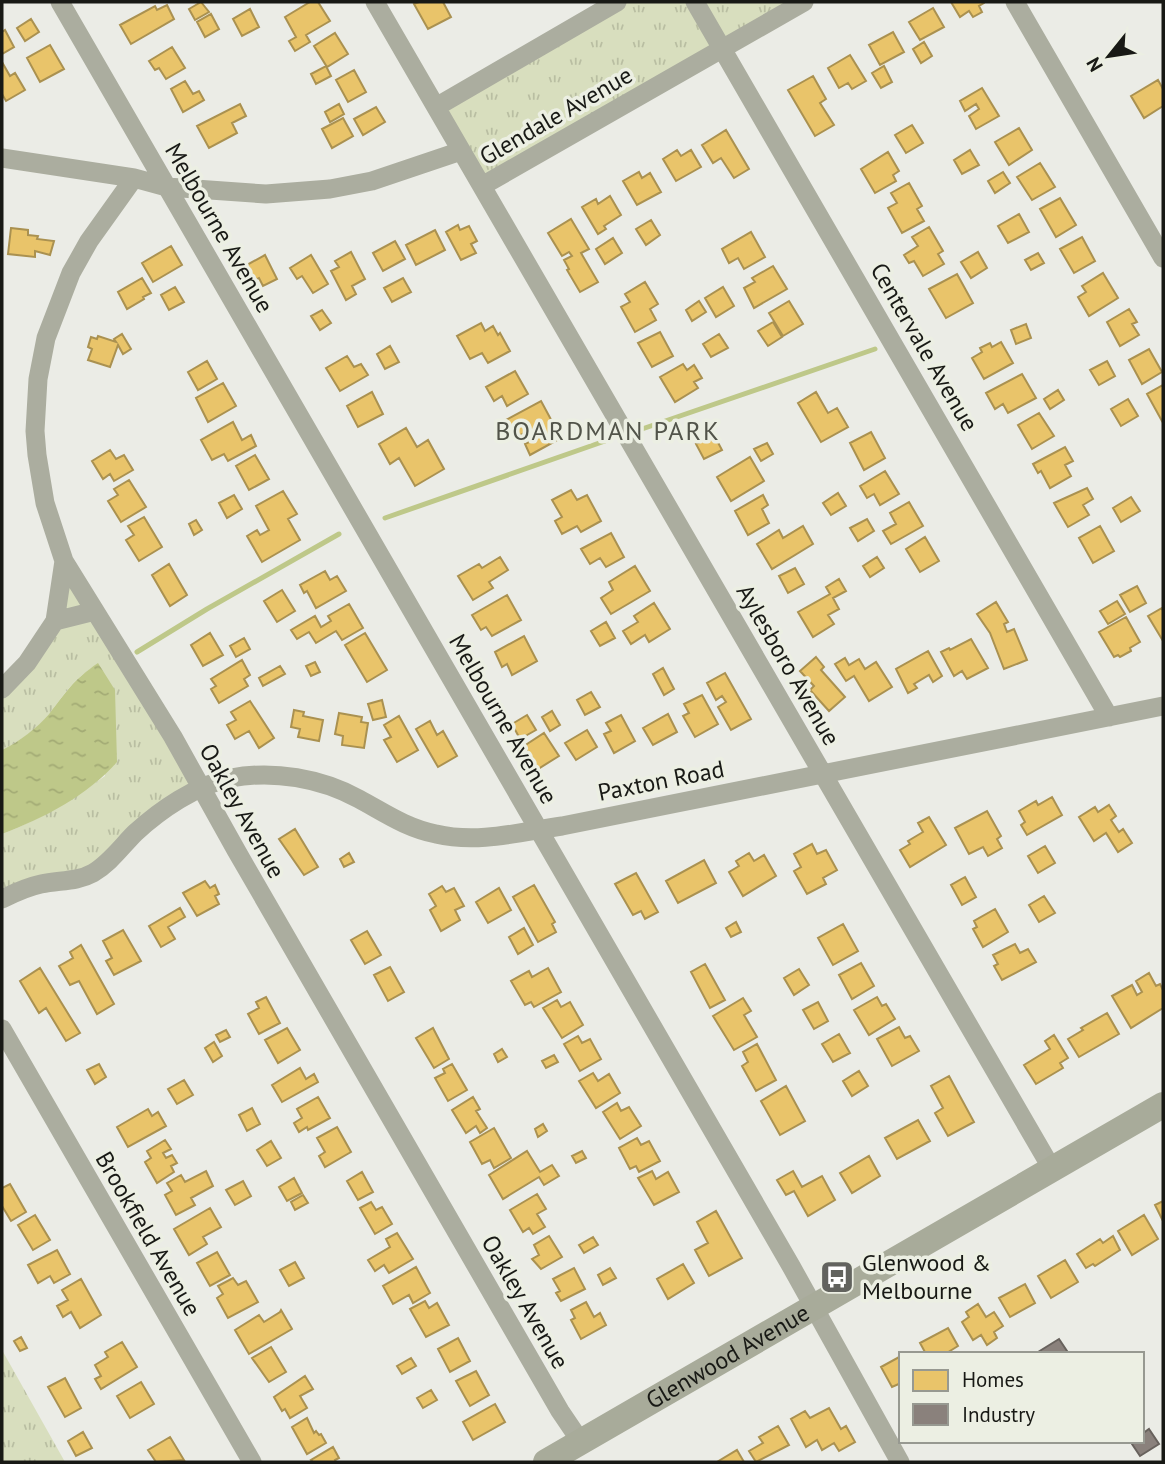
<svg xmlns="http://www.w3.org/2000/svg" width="1165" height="1464" viewBox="0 0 1165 1464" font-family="'PT Sans',sans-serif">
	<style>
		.grass { fill: url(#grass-tufts) }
		.water { fill: url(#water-ripples) }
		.homes { fill: #e9c46a; stroke: #aa9150; stroke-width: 2 }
		.industry { fill: #8a817c; stroke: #68625d; stroke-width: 2 }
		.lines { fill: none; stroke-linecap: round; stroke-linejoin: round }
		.stream { stroke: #bec889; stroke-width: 5 }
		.street { stroke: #abad9f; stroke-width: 19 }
		.secondary { stroke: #a8ab9a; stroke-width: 26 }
		.labels { text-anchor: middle; stroke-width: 7; stroke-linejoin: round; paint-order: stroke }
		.street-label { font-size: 24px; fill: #181915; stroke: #ecefe3 }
		.poi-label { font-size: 24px; fill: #181915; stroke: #ecefe3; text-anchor: start }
		.neighbourhood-label { font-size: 26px; letter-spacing: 2px; fill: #52544a; stroke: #ecefe3 }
	</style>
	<defs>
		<pattern id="grass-tufts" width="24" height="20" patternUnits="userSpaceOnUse" patternTransform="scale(1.75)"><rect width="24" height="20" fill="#d8debe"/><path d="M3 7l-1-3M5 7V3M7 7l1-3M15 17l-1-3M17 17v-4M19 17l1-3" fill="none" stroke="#b9bea2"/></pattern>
		<pattern id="water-ripples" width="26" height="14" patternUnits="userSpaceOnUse" patternTransform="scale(1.75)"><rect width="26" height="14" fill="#bec889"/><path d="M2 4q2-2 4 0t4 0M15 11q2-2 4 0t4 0" fill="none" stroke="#a3ab75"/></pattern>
	</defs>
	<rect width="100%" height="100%" fill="#ebece6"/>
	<path class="grass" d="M617,2H804L482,186L436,107Z
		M64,561L202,789L105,865L2,899V834C40,820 72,799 105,776L98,664C72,680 67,691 49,714C36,730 20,741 2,750V689L55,621Z
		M2,1350L65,1462H2Z"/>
	<path class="water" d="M98,663L115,690L117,762C87,796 44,818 2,834V750C20,741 36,729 49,714C67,691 73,680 98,663Z"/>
	<path class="homes" d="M201,2L209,12L195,20L189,9Z
		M310,2H318L330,21L306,35L310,42L295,51L289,41L296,37L285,17Z
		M419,2H443L451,17L428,29L414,4Z
		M951,2H984V3L979,6L982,12L973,17L969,11L960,17Z
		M167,5L174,19L131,44L120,25L155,6L157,10Z
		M933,8L944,27L920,40L909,22Z
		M250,9L259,27L242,36L233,19Z
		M211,14L219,29L205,37L197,22Z
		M31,19L39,32L25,41L17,28Z
		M5,30L14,47L2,54V32Z
		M893,32L904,52L880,65L869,45Z
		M335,33L348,54L327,67L314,46Z
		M924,42L932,56L921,63L913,49Z
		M50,45L64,69L40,82L27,58Z
		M172,47L185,68L166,79L159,68L155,70L149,61Z
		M850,55L866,81L852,89L848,83L839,88L828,68Z
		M2,62L10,76L15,73L25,90L6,101L2,94Z
		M326,66L331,76L316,84L311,74Z
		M884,66L892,82L881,88L872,73Z
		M354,70L366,92L348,102L336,80Z
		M813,76L826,99L820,103L834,125L815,136L788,90Z
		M1158,80L1163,89V106L1144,118L1131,96Z
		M185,81L193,94L199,91L204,100L183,112L171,89Z
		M982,88L999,116L976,129L969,116L979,109L976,104L965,111L960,101Z
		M240,104L246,116L232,123L237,133L209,148L197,126Z
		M339,104L344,114L330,122L325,112Z
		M376,107L385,122L363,135L354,119Z
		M343,118L353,136L332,148L322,129Z
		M912,125L923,143L906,153L895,135Z
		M1019,128L1032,150L1009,165L995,142Z
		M726,130L749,169L734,178L721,158L713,163L702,145Z
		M677,150L681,156L691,150L701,167L676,181L663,159Z
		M970,150L979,165L962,174L954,160Z
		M888,152L899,171L893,175L896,181L875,193L861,169Z
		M1040,163L1055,187L1032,200L1017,177Z
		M639,172L642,178L650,173L661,192L637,205L623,181Z
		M1003,172L1010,183L995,193L988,181Z
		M909,183L922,206L917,209L924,221L902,233L888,208L897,203L891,193Z
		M610,196L621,215L604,226L606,229L598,234L582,207L596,199L598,204Z
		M1060,198L1076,225L1056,237L1040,209Z
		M1019,214L1029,232L1008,243L998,226Z
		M571,219L589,249L581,253L598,282L580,292L567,270L569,269L564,260L572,256L569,252L562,256L548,233Z
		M651,220L660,235L646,245L636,229Z
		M458,225L460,230L469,226L477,241L471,244L476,253L461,260L446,232Z
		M929,227L943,251L938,254L944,264L923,276L914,261L909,263L904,255L918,246L912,237Z
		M11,228L28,230V235L38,236L37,239L54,241L50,255L35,251V257L8,254Z
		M435,230L445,250L416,265L406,245Z
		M751,232L765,257L744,269L738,258L729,263L722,249Z
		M1082,237L1095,261L1074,273L1060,249Z
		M613,238L622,253L605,264L596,249Z
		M395,241L405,259L383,271L373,253Z
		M171,246L182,265L153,282L142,263Z
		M351,252L365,279L352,286L356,294L346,300L331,271L339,267L335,261Z
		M978,252L987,268L971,278L961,262Z
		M1038,253L1044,263L1031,270L1025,260Z
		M265,255L277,279L263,286L259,278L253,281L245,266Z
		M311,255L328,284L313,293L302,276L297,279L290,268Z
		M773,266L787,289L754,308L744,288L755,282L752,278Z
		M1103,273L1118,298L1089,316L1078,297L1086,292L1082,286Z
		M957,274L973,303L946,318L929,289Z
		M142,278L151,293L143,297L144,299L127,309L118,292Z
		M403,278L411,292L392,302L384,288Z
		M645,282L658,304L650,309L656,320L635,332L621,307L630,302L625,294Z
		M175,287L184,302L169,310L161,295Z
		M723,287L734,306L716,317L705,298Z
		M699,301L706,312L692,321L686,310Z
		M789,301L803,324L783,336L769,313Z
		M1129,309L1137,322L1132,324L1139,335L1120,346L1107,322Z
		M322,310L331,323L320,330L311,316Z
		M773,322L782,337L768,346L758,331Z
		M481,323L485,331L493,326L498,335L500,333L510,351L488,363L482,353L470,359L457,336Z
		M1026,324L1031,338L1016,344L1011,330Z
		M660,332L673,356L652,367L638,343Z
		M122,334L131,349L123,354L118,345L110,367L88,360L92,349L88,347L91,337L97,339L98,336L116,342L114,339Z
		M719,334L728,348L711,357L703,344Z
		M1001,342L1013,363L984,379L972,358L982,352L980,348L990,343L992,347Z
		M390,346L399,362L385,369L377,354Z
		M1149,349L1162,372L1142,384L1129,360Z
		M347,356L354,367L361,364L368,375L340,391L326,368Z
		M207,361L217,379L198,390L188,372Z
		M1107,361L1115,376L1099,385L1090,370Z
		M683,364L687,370L694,365L702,378L694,382L698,388L675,402L660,377Z
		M515,371L528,394L507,406L502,396L494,401L486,387Z
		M1022,374L1036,398L1008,413L1003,404L995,409L986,393Z
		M223,383L236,406L208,422L196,398Z
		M1163,385V420L1162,421L1147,394Z
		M1058,390L1064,400L1050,409L1044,399Z
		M372,392L383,414L358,427L347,406Z
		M816,392L828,413L837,408L848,427L821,442L798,403Z
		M1128,399L1138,416L1121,426L1111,409Z
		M541,401L561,438L530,455L525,444L533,440L528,431L515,438L506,420Z
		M1039,413L1054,436L1032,449L1018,425Z
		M233,422L242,440L251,435L256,446L228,461L224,454L212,460L201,440Z
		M406,428L417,447L428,440L444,469L415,486L399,458L390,464L379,444Z
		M871,432L885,458L864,470L850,443Z
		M714,435L722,450L704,459L696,444Z
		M767,443L773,454L761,461L754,449Z
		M1065,447L1073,461L1065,465L1071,476L1050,488L1041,471L1038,473L1033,464Z
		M110,450L116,459L124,455L133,470L114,481L110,474L103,479L92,461Z
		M255,455L269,479L249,490L236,466Z
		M750,457L764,481L731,501L717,477Z
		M885,471L899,494L880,505L874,494L867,498L860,486Z
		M129,480L146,507L121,522L108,501L118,495L114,489Z
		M1087,488L1093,499L1083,505L1089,515L1068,527L1054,503Z
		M571,490L577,500L587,495L601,521L581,532L577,526L562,534L555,521L562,517L552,500Z
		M283,491L297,514L288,519L300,540L262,562L247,536L257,530L260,535L269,530L256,506Z
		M838,493L846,506L831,515L823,503Z
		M234,495L242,509L227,518L219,503Z
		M763,495L768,505L762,509L769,523L748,535L735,511Z
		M1131,497L1140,511L1121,522L1113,508Z
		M909,502L923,526L891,544L883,531L896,524L890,513Z
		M144,517L162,547L139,561L126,540L134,535L128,526Z
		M867,519L874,531L858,541L850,528Z
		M196,520L202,530L194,535L189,524Z
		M803,526L813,544L772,569L757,544L779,530L783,538Z
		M1100,526L1114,551L1093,563L1079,538Z
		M611,533L624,557L606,567L600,558L590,564L581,549Z
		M925,537L939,561L920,572L906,549Z
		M500,557L508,570L489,582L493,588L473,600L458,576L479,564L482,568Z
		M877,557L884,568L870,577L863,566Z
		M169,564L187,595L170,606L152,575Z
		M635,566L650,591L611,614L601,598L613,590L609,582Z
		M795,568L804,584L788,593L779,576Z
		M325,571L330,580L337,576L346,591L316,608L307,591L304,593L300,585Z
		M839,579L846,591L833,598L839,609L828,615L834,624L813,637L798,612L830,594L826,587Z
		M1137,586L1146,603L1130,612L1120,595Z
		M282,590L295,611L277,622L264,601Z
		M507,595L521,620L492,636L486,627L481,630L472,615Z
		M1117,601L1125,614L1108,624L1100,611Z
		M996,602L1008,622L1004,624L1007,632L1014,629L1027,660L1004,669L990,633L977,614Z
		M654,603L670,629L649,642L645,635L631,644L623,631L638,622L634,616Z
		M349,604L363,628L342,640L336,631L316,643L309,632L297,639L291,630L315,616L321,627L331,621L328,616Z
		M1162,608L1163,611V641L1148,616Z
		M1126,617L1140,642L1130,648L1131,651L1120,657L1118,655L1114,657L1099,632Z
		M606,622L615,638L600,646L591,631Z
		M210,633L223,655L203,666L191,645Z
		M365,633L387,670L367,682L345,645Z
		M524,636L537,661L512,675L507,664L502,667L495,652Z
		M244,638L250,649L236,657L230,646Z
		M971,639L988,668L967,679L962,671L954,676L941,652L949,648L950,650Z
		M928,651L942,676L933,682L929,675L914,684L917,688L908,693L896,669Z
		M816,657L824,667L821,670L845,697L829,711L810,690L814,686L800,671Z
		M845,658L849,665L859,659L865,669L876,662L892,687L869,701L854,676L846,681L835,664Z
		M242,660L250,675L244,679L248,686L219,703L211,689L216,686L211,679Z
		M315,662L320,672L311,676L306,666Z
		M280,666L285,674L263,686L259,678Z
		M663,668L674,689L664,695L653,674Z
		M725,673L751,719L731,730L718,707L726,702L722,696L716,700L707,683Z
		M591,692L600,707L585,715L577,700Z
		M702,695L718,724L695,737L683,716L689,713L684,704Z
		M382,700L386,717L373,720L368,704Z
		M250,701L274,738L259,748L249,731L235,739L227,725L236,720L231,712Z
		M294,710L304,712L303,716L323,720L319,741L298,737L300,729L291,727Z
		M552,711L560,725L550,731L542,717Z
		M339,713L362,717L361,722L368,723L364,748L342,745L343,736L335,734Z
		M668,714L677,732L653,745L643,728Z
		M527,715L536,730L520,739L512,724Z
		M621,715L635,741L614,753L604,734L611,731L606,723Z
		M399,716L418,750L397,762L384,740L391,737L384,725Z
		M430,721L437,735L443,731L457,756L438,767L416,729Z
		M587,730L597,747L576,760L565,743Z
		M544,733L559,756L538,769L524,746Z
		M1052,797L1062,815L1027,835L1021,825L1025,822L1019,811L1036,801L1038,805Z
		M1109,805L1116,816L1111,820L1119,832L1123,829L1132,843L1118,852L1106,833L1094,841L1079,817L1095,807L1098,812Z
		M987,811L1001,836L997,839L1002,848L988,856L983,847L969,854L955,828Z
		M929,817L946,845L910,867L900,850L910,844L908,841L923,832L918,823Z
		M295,829L318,867L304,875L279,839Z
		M812,844L817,854L826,850L837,870L823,878L826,884L807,894L794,871L801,867L794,854Z
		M1045,846L1055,863L1038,873L1028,856Z
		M349,853L354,862L344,867L340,859Z
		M749,853L754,861L764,855L776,876L743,896L729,872L739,866L736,861Z
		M704,860L716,883L678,903L666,881Z
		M636,873L658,912L645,919L641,911L633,915L615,884Z
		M965,877L976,897L962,905L951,885Z
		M205,881L210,888L215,885L219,894L215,896L219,904L197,916L183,893Z
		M534,885L555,922L552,924L556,932L538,942L513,897Z
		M442,886L446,892L454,888L464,906L455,910L460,920L441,931L430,910L436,906L429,894Z
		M499,888L511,910L488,923L476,902Z
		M1044,896L1055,913L1039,922L1029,905Z
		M180,908L185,917L168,927L175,939L161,947L149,926Z
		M995,909L1008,932L983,947L973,929L977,927L974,921Z
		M736,922L741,932L731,937L726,928Z
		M843,924L858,951L833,965L818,938Z
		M524,928L533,945L518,954L509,937Z
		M123,930L141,961L114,975L106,961L112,958L103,941Z
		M367,931L381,955L365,964L351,940Z
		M1015,944L1020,953L1028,949L1036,962L1002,980L994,966L998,964L993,955Z
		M81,945L114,1004L97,1014L79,981L70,985L59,966L73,958L70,952Z
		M861,963L874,986L852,999L839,975Z
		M705,964L725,1000L710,1008L691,972Z
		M390,967L404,992L388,1001L374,975Z
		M40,968L80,1033L66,1041L46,1008L39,1013L20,981Z
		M548,968L561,992L534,1007L531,1002L525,1005L511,981L529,971L532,977Z
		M799,969L809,985L794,995L784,978Z
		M1149,973L1156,986L1160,984L1163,990V1008L1131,1028L1112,996L1132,985L1137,995L1142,992L1136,981Z
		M266,997L280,1023L259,1034L248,1014L259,1008L256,1002Z
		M877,997L882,1006L886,1004L895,1019L869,1035L854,1010Z
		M743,998L751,1011L744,1015L757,1037L734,1050L713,1016Z
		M557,1000L561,1007L570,1002L583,1025L562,1038L543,1008Z
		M818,1002L828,1021L814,1029L803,1010Z
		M1107,1013L1119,1034L1079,1057L1068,1039L1083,1030L1081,1028Z
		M899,1027L905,1038L910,1036L919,1051L892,1066L877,1039Z
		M287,1028L300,1050L278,1063L265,1040Z
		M433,1028L449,1059L434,1068L416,1038Z
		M226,1030L230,1037L220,1042L216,1035Z
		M839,1034L850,1053L833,1062L822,1044Z
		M1054,1035L1068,1058L1060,1063L1063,1068L1036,1084L1024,1065L1050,1049L1045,1041Z
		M578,1036L582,1043L590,1039L601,1059L580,1071L564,1044Z
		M214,1042L222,1056L213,1062L205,1048Z
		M757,1044L776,1080L756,1091L742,1066L748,1062L743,1052Z
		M502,1049L507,1057L498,1062L494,1054Z
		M554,1055L558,1062L546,1068L542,1061Z
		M99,1064L106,1077L95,1084L87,1070Z
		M452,1064L467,1090L448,1101L435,1078L445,1073L443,1069Z
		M300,1068L306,1079L314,1074L318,1082L282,1102L272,1085Z
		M859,1071L868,1086L852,1096L843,1081Z
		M593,1073L598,1081L609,1074L620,1093L596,1108L579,1081Z
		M949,1076L974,1122L948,1136L935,1113L943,1108L931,1086Z
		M184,1080L193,1095L177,1104L168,1089Z
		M786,1086L805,1121L780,1135L761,1101Z
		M318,1097L330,1118L308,1130L307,1127L299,1132L294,1123L302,1118L297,1109Z
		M473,1097L480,1109L476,1111L487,1128L480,1133L476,1126L466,1133L452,1110Z
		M617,1103L621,1111L629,1107L641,1126L620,1139L603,1112Z
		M252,1108L260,1124L247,1131L239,1115Z
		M148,1109L152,1116L158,1112L166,1126L128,1147L117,1127Z
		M918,1120L930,1141L897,1159L885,1138Z
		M543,1124L547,1131L538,1137L535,1129Z
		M337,1127L351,1152L325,1167L319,1156L325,1152L317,1138Z
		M494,1128L511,1158L494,1168L490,1160L482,1164L470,1142Z
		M637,1138L641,1145L649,1141L660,1161L639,1172L636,1166L630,1169L619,1148Z
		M165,1140L171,1149L163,1153L166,1158L172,1155L177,1163L171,1166L174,1172L157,1183L145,1162L151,1158L147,1151Z
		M271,1141L281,1158L267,1166L257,1150Z
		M527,1151L540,1172L552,1165L559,1176L544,1185L539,1177L503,1199L489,1175Z
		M582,1151L586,1158L576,1163L572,1156Z
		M869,1156L880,1176L852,1193L840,1173Z
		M206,1171L213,1186L191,1198L195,1205L176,1215L165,1195L172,1191L167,1183L181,1175L185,1182Z
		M652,1171L656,1179L668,1172L679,1192L654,1205L638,1178Z
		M793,1171L802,1187L822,1176L835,1200L808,1216L794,1191L786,1195L777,1180Z
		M362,1172L373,1192L358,1200L347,1181Z
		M294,1178L302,1193L287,1201L279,1187Z
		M243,1181L251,1196L235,1205L226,1190Z
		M10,1184L26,1212L11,1221L2,1206V1188Z
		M537,1194L546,1209L537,1214L545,1227L533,1234L529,1228L523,1232L510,1210Z
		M303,1195L308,1203L295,1210L291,1202Z
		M1163,1201V1221L1155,1205Z
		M371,1202L376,1210L382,1207L392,1224L375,1234L360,1208Z
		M210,1208L221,1227L203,1237L207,1244L189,1255L174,1229Z
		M716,1211L742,1258L709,1276L695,1250L708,1243L697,1222Z
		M35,1215L50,1240L33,1250L18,1225Z
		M1144,1215L1158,1239L1132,1255L1118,1231Z
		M397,1233L413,1259L389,1273L384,1265L375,1271L368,1260L390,1247L386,1239Z
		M549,1236L562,1257L541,1269L532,1259L539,1255L534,1245Z
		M1113,1236L1120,1250L1095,1266L1093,1264L1086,1268L1077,1254L1100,1239L1103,1243Z
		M593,1237L598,1245L584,1253L579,1245Z
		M57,1250L70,1274L54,1283L50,1276L38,1283L28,1265Z
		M217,1252L230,1275L210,1286L197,1263Z
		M1065,1260L1078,1282L1051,1298L1038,1276Z
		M295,1262L304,1278L289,1286L280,1270Z
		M683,1264L694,1283L668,1299L657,1279Z
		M416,1267L430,1293L413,1303L409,1295L393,1304L383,1286Z
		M574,1268L585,1289L561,1301L556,1293L560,1291L553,1279Z
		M610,1268L616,1278L603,1285L598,1275Z
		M233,1278L238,1285L246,1281L258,1302L228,1318L217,1298L223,1294L218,1286Z
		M81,1279L101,1315L80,1328L71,1312L63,1317L57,1306L68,1300L62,1290Z
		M1025,1284L1035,1303L1010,1317L999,1298Z
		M425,1301L429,1308L437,1303L449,1325L426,1337L410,1309Z
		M586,1302L594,1317L600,1313L606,1325L581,1339L571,1320L575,1318L571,1310Z
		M978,1304L986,1317L994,1312L1003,1326L994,1332L997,1338L987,1345L981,1335L973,1340L962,1322L969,1317L966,1312Z
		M281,1310L292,1329L249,1354L235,1330L259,1315L264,1322L280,1312Z
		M948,1328L958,1346L945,1354H926L920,1343Z
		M21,1337L27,1348L20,1351L14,1341Z
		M458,1338L470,1361L450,1372L438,1349Z
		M122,1342L137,1367L101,1389L95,1379L101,1376L95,1365L108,1357L105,1352Z
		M271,1347L286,1372L269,1382L252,1358Z
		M901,1356V1383L892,1387L881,1367Z
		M411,1358L416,1366L402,1374L397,1366Z
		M476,1371L489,1395L470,1406L456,1381Z
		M305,1376L313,1389L300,1396L307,1408L290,1418L285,1409L282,1411L274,1397Z
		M65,1378L81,1408L65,1417L48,1387Z
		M141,1382L154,1404L130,1418L117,1396Z
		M431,1390L437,1400L423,1408L417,1398Z
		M495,1404L505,1422L473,1440L463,1422Z
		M829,1408L841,1429L846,1426L855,1442L839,1451L834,1443L822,1450L817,1440L806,1447L791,1419L805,1411L810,1418Z
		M307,1418L314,1433L316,1431L319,1435L321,1434L326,1443L307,1454L292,1427Z
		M778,1426L789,1445L756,1462L749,1451L763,1443L759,1437Z
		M83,1432L92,1448L76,1456L68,1441Z
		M170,1437L184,1460L156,1462L148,1450Z
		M333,1447L339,1458L335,1460L336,1462H313L311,1460Z
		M737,1450L744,1462H717Z"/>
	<path class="industry" d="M1059,1339L1069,1354H1039L1038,1352Z
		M1149,1429L1159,1444L1140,1456L1130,1441H1142V1434Z"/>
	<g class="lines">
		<path class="stream" d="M642,429L875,349
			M385,518L605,441
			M137,652L207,609L339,534"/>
		<path class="street" d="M60,2L791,1266L900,1462
			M375,2L1052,1169
			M695,2L1109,717
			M1015,2L1163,258
			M436,107L617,2
			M2,158L134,178L167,187L266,194L330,189L372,181L461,151
			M134,178L89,241L71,273L46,338L38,379L35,431L37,455L45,503L64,561L173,737L236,850L560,1411L581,1442
			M482,186L804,2
			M55,621L95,611
			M2,689L27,663L55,621L64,561
			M2,899C14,893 27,887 41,884C59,880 77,882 93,873C110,863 121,847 135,833C160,810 196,785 231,778C273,770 321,778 359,799C385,813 406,828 436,834C478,844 520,832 562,826L1163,706
			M2,1029L252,1462"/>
		<path class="secondary" id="s1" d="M546,1462L1163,1105"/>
	</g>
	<defs>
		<g id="bus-square" transform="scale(1.75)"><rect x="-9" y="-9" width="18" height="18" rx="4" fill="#62635e" stroke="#ecefe3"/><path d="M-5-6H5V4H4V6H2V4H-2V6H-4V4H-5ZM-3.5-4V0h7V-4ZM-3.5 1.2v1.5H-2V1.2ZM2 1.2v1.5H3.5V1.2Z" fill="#fff"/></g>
	</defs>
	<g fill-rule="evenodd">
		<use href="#bus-square" x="837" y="1277"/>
	</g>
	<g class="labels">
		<g class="street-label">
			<text transform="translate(556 116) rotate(-30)" y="8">Glendale Avenue</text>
			<text transform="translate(219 228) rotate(60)" y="8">Melbourne Avenue</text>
			<text transform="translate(924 347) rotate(60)" y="8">Centervale Avenue</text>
			<text transform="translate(788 665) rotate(60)" y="8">Aylesboro Avenue</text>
			<text transform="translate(503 719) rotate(60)" y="8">Melbourne Avenue</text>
			<text transform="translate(661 781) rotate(-11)" y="8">Paxton Road</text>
			<text transform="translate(242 811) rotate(61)" y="8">Oakley Avenue</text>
			<text transform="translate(148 1234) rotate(60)" y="8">Brookfield Avenue</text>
			<text transform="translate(525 1302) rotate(60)" y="8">Oakley Avenue</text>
			<text dy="8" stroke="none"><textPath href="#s1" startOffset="210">Glenwood Avenue</textPath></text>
		</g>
		<g class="poi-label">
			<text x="862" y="1271">Glenwood &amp;<tspan x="862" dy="28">Melbourne</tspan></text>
		</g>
		<g class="neighbourhood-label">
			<text x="608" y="440">BOARDMAN PARK</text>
		</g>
	</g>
	<rect width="1165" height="1464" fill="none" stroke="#181915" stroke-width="7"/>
	<rect x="899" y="1352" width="245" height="91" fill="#ecefe3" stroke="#979991" stroke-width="2"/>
	<rect x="913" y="1370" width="35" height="21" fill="#e9c46a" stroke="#979991" stroke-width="2"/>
	<text x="962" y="1387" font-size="21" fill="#181915">Homes</text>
	<rect x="913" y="1404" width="35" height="21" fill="#8a817c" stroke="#979991" stroke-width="2"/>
	<text x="962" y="1422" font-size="21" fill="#181915">Industry</text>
	<g transform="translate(1109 56) rotate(240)" stroke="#ecefe3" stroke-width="5" paint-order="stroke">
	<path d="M0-5L12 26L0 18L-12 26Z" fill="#181915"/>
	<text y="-10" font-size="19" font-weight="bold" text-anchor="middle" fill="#181915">N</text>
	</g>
</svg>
